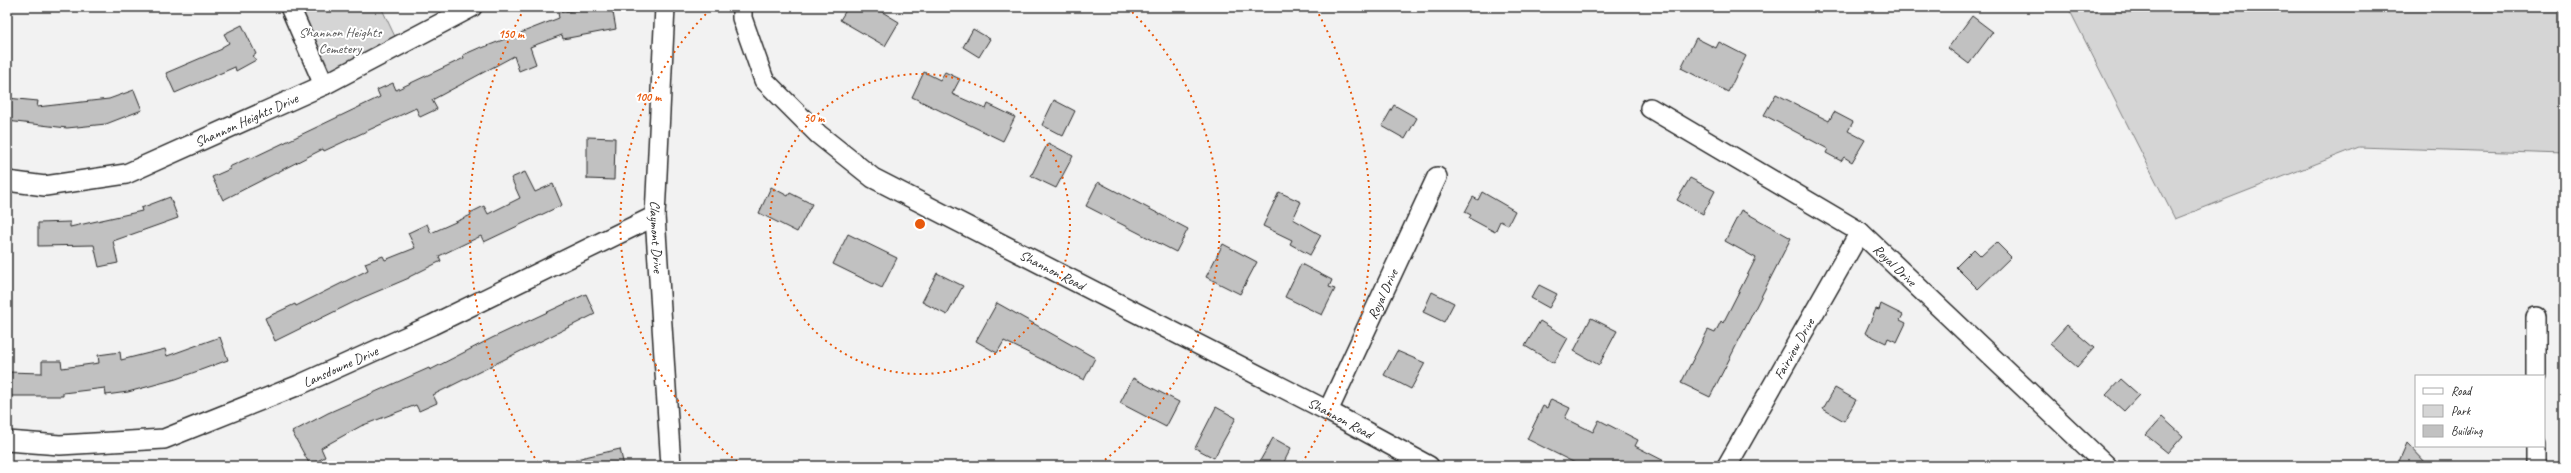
<svg xmlns="http://www.w3.org/2000/svg" width="2571" height="473" viewBox="0 0 2571 473" font-family="Caveat,sans-serif">
	<style>
		.green { fill: #d5d5d5; stroke: #808080 }
		.building { fill: #c1c1c1; stroke: #2b2b2b }
		.lines { fill: none; stroke-linecap: round; stroke-linejoin: round }
		.minor-casing { stroke: #2b2b2b; stroke-width: 22 }
		.minor { stroke: #fff; stroke-width: 19 }
		.ring { fill: none; stroke: #e8590c; stroke-width: 2; stroke-dasharray: 2 4 }
		.labels { text-anchor: middle; stroke-width: 4; stroke-linejoin: round; paint-order: stroke }
		.park-label { font-size: 14px; fill: #565656; stroke: #fff }
		.street-label { font-size: 14px; fill: #2b2b2b; stroke: #fff }
		.centre { fill: #e8590c; stroke: #fff; stroke-width: 2 }
		.ring-label { font-size: 12px; text-anchor: middle; font-weight: bold; fill: #e8590c; stroke: #fff; stroke-width: 4; stroke-linejoin: round; paint-order: stroke }
	</style>
	<rect width="100%" height="100%" fill="#f2f2f2"/>
	<filter id="ink" filterUnits="userSpaceOnUse"><feTurbulence type="fractalNoise" baseFrequency=".025" numOctaves="2"/><feDisplacementMap in="SourceGraphic" scale="8" xChannelSelector="R" yChannelSelector="G"/><feConvolveMatrix kernelMatrix="1 2 1 2 8 2 1 2 1" color-interpolation-filters="sRGB"/></filter>
	<g filter="url(#ink)">
		<path class="green" d="M290,7H381L399,45L324,85Z
			M2068,7H2564V154L2359,147L2175,219Z"/>
		<path class="building" d="M594,7H612L616,29L563,39L562,35L530,47L536,64L519,71L514,56L432,100L437,109L420,117L416,108L324,151L323,149L223,200L212,177L230,169L229,167L251,157L252,158L380,97L377,90L393,83L396,90L464,58L463,55L481,47L482,48L559,18L558,13Z
			M848,7H874L899,22L885,46L840,20Z
			M1972,16L1993,32L1969,64L1948,48Z
			M242,25L256,54L253,56L256,60L236,71L235,67L175,93L166,73L222,49V47L229,43L224,34Z
			M973,29L990,39L979,57L963,47Z
			M1696,38L1716,48L1719,42L1746,56L1728,92L1681,68Z
			M924,72L940,80L945,72L960,79L952,94L986,109L988,104L1015,117L1003,141L912,97Z
			M134,90L142,110L106,124L67,128L7,121V98L38,101L37,107L109,99Z
			M1776,94L1829,121L1834,112L1853,122L1848,131L1865,140L1852,162L1844,157L1841,161L1826,153L1828,149L1764,115Z
			M1054,100L1075,111L1063,136L1042,125Z
			M1394,105L1417,118L1405,139L1382,126Z
			M587,137L615,138L614,180L587,179Z
			M1048,143L1073,156L1056,188L1031,176Z
			M525,172L535,192L553,184L562,205L484,242L481,236L439,256L441,261L409,277V278L362,298L275,341L265,318L295,304L296,306L368,270L365,263L383,256L385,260L415,248L408,233L427,224L431,233L471,215L470,213L484,206L488,214L520,198L511,178Z
			M1690,178L1715,191L1703,214L1677,200Z
			M1098,182L1188,229L1176,252L1086,206Z
			M771,187L788,196L790,193L812,204L797,232L759,213Z
			M1279,192L1301,202L1293,219L1321,235L1310,255L1290,244L1292,240L1263,226Z
			M1482,192L1515,211L1508,225L1500,221L1495,232L1469,218L1471,215L1465,212L1473,197L1478,200Z
			M170,197L178,218L113,241L118,263L99,267L94,245L38,246V223L70,222V227L142,211L141,208Z
			M1741,210L1791,238L1710,397L1681,383L1708,330L1715,333L1721,321L1723,323L1756,258L1725,241Z
			M848,234L897,258L882,288L833,264Z
			M1996,242L2011,257L1978,289L1956,267L1974,249L1981,256Z
			M1223,244L1257,262L1240,294L1206,277Z
			M1301,264L1332,280L1329,287L1335,289L1322,315L1285,297Z
			M937,273L963,286L947,315L922,302Z
			M1539,285L1557,294L1549,308L1531,298Z
			M1432,292L1454,303L1444,322L1423,312Z
			M586,294L595,314L433,395L437,403L419,411L416,405L361,426L321,448L325,457L310,465L292,432L328,413L429,368L430,370L492,338Z
			M997,303L1095,358L1084,380L1004,341L997,353L976,341Z
			M1881,304L1903,315L1900,320L1906,323L1897,342L1888,338L1886,343L1865,333L1876,309L1879,310Z
			M1591,318L1617,331L1599,365L1574,351Z
			M1540,321L1568,338L1554,363L1525,346Z
			M2067,325L2094,348L2077,367L2050,344Z
			M220,337L228,360L176,379L128,392L106,395L105,388L63,393V396H7V372L42,373V361H61L62,368L99,363L98,355L120,352L121,360L165,349L167,356Z
			M1397,351L1425,363L1411,389L1384,375Z
			M1133,378L1179,402L1166,427L1120,403Z
			M2121,379L2139,395L2124,411L2106,395Z
			M1835,388L1856,400L1844,421L1823,409Z
			M1551,399L1570,408L1565,418L1593,432L1599,420L1638,440L1635,446L1674,466H1581L1527,439L1543,406L1547,408Z
			M1216,407L1236,418L1214,458L1195,448Z
			M2162,417L2183,436L2168,453L2146,435Z
			M1273,438L1291,448L1282,466H1257Z
			M2407,443L2429,466H2397Z
			M620,449L624,466H577L576,459Z"/>
		<g class="lines">
			<g class="minor-casing">
				<g id="minor">
					<path d="M290,7L324,85"/>
					<path id="s1" d="M665,7L655,216L671,466"/>
					<path id="s2" d="M742,7V18L764,80L818,134L873,178L1328,411L1429,466"/>
					<path id="s3" d="M1650,108L1860,232L2107,466"/>
					<path id="s4" d="M7,181L45,186L126,174L324,85L472,7"/>
					<path d="M2536,376V317"/>
					<path id="s5" d="M1328,411L1437,177"/>
					<path id="s6" d="M7,441L60,445L164,439L299,385L432,325L655,216"/>
					<path id="s7" d="M1727,466L1860,232"/>
					<path d="M2536,466V446"/>
				</g>
			</g>
			<use href="#minor" class="minor"/>
		</g>
	</g>
	<g class="ring">
		<circle cx="920" cy="224" r="150"/>
		<path d="M742 465A300 300 0 0 1 712 8M1128 8A300 300 0 0 1 1098 465"/>
		<path d="M538 463A451 451 0 0 1 524 9M1316 9A451 451 0 0 1 1302 463"/>
	</g>
	<g class="labels">
		<g class="park-label">
			<text x="340" y="37">Shannon Heights<tspan x="340" dy="16">Cemetery</tspan></text>
		</g>
		<g class="street-label">
			<text dy="5" stroke="none"><textPath href="#s4" startOffset="252">Shannon Heights Drive</textPath></text>
			<text dy="5" stroke="none"><textPath href="#s1" startOffset="230">Claymont Drive</textPath></text>
			<text dy="5" stroke="none"><textPath href="#s3" startOffset="292">Royal Drive</textPath></text>
			<text dy="5" stroke="none"><textPath href="#s2" startOffset="425">Shannon Road</textPath></text>
			<text dy="5" stroke="none"><textPath href="#s5" startOffset="129">Royal Drive</textPath></text>
			<text dy="5" stroke="none"><textPath href="#s7" startOffset="135">Fairview Drive</textPath></text>
			<text dy="5" stroke="none"><textPath href="#s6" startOffset="348">Lansdowne Drive</textPath></text>
			<text dy="5" stroke="none"><textPath href="#s2" startOffset="749">Shannon Road</textPath></text>
		</g>
	</g>
	<circle cx="920" cy="224" r="6" class="centre"/>
	<g class="ring-label">
		<text x="511" y="38">150 m</text>
		<text x="648" y="101">100 m</text>
		<text x="814" y="122">50 m</text>
	</g>
	<rect width="2571" height="473" fill="none" stroke="#fff" stroke-width="24"/>
	<rect x="12" y="12" width="2547" height="449" fill="none" stroke="#2b2b2b" stroke-width="1.5" filter="url(#ink)"/>
	<rect x="2415" y="375" width="130" height="72" fill="#ffffff" stroke="#aaaaaa"/>
	<rect x="2423" y="388" width="20" height="6" fill="#ffffff" stroke="#aaaaaa"/>
	<text x="2451" y="395" font-size="12" fill="#2b2b2b">Road</text>
	<rect x="2423" y="405" width="20" height="12" fill="#d5d5d5" stroke="#aaaaaa"/>
	<text x="2451" y="415" font-size="12" fill="#2b2b2b">Park</text>
	<rect x="2423" y="425" width="20" height="12" fill="#c1c1c1" stroke="#aaaaaa"/>
	<text x="2451" y="435" font-size="12" fill="#2b2b2b">Building</text>
</svg>
